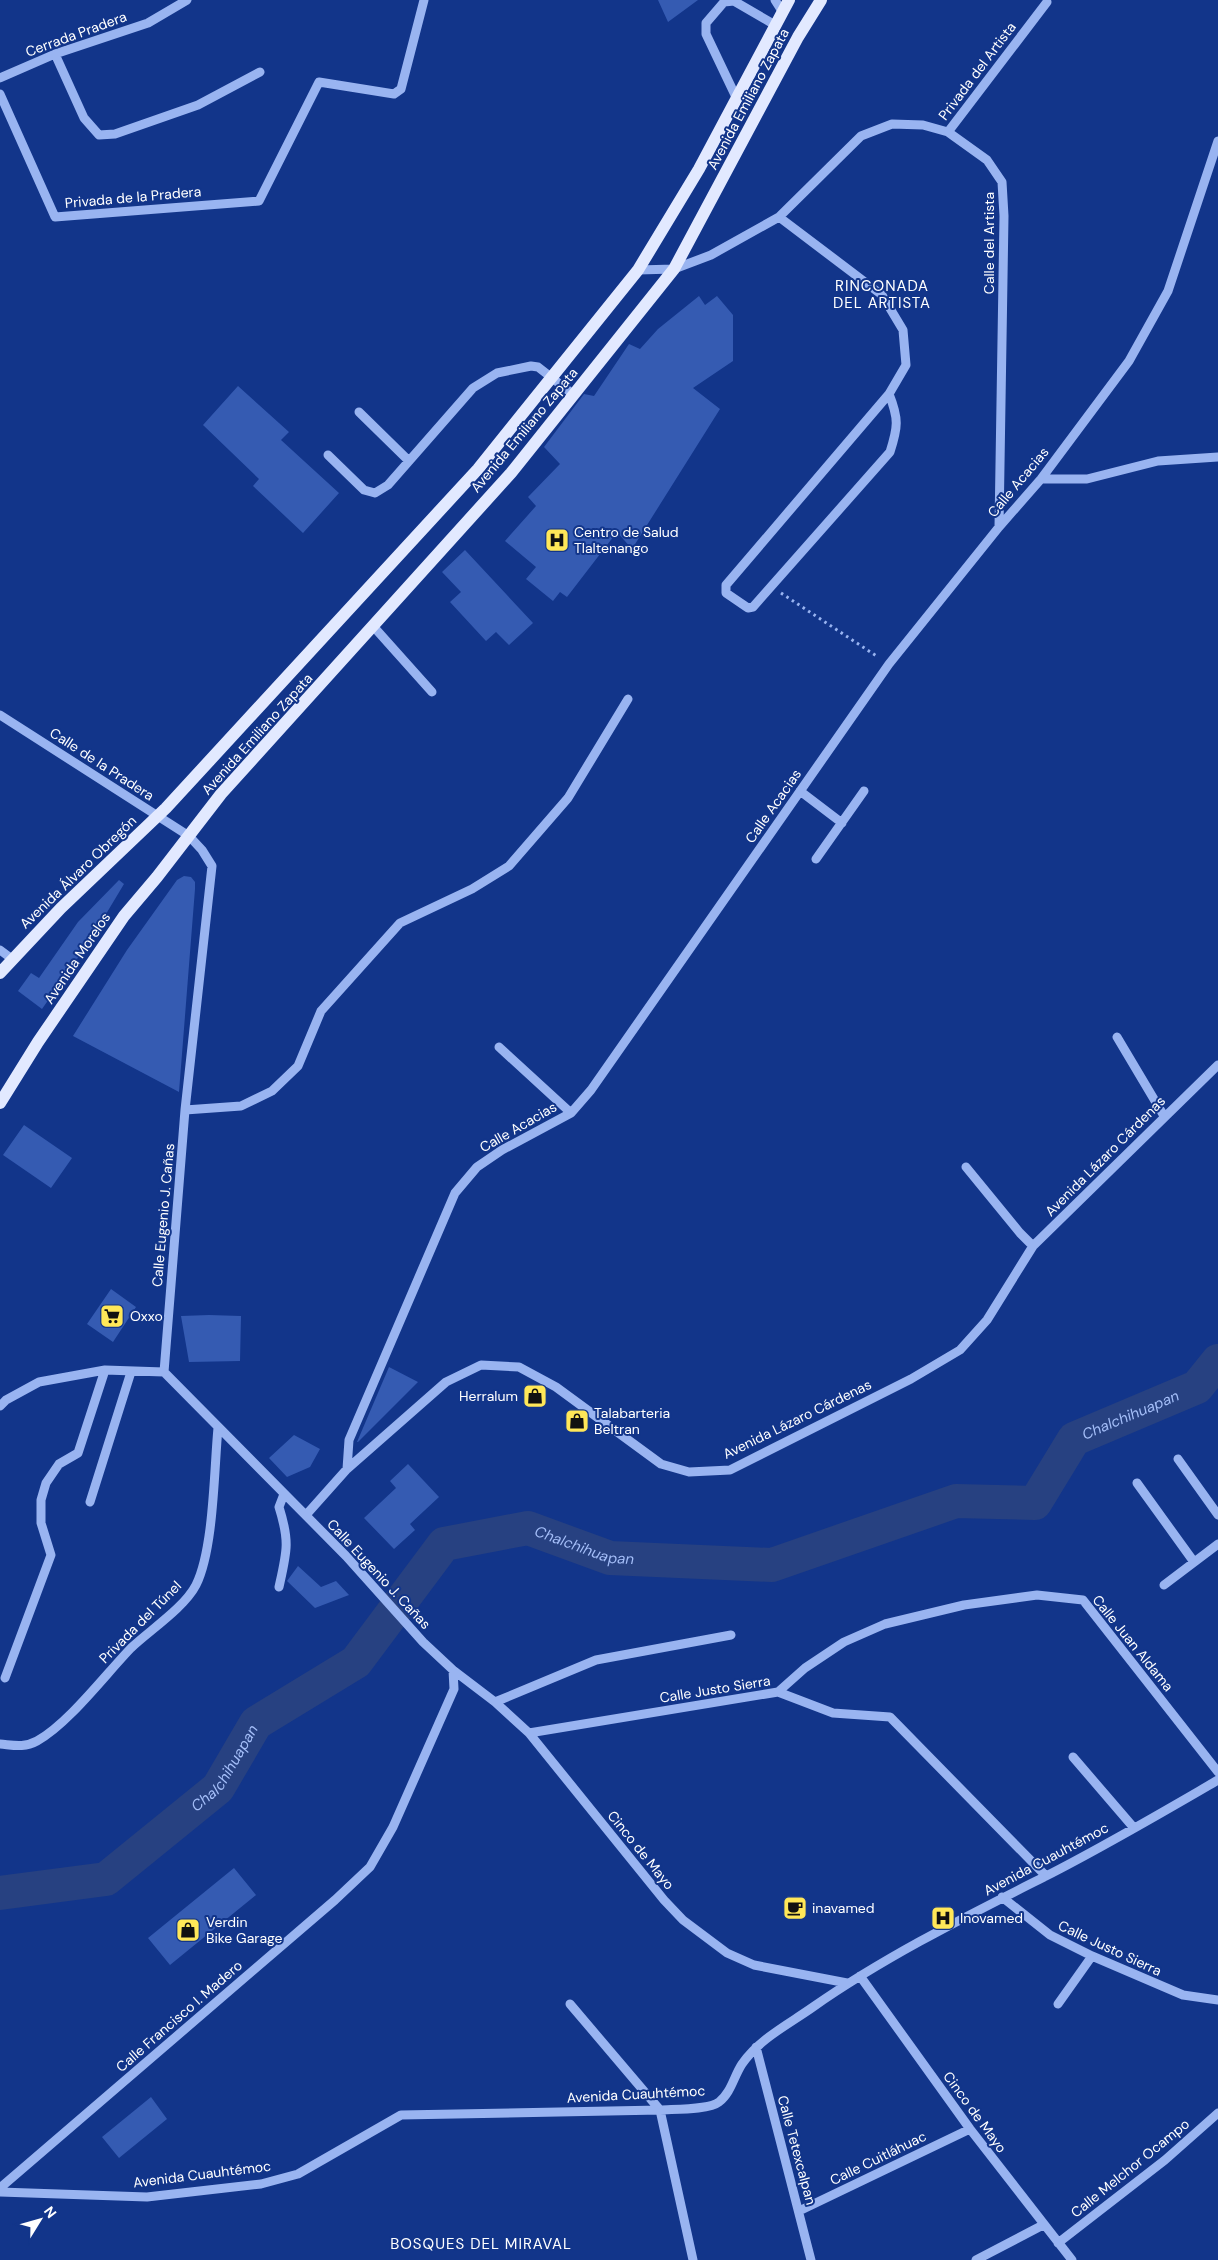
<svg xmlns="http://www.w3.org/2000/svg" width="1218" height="2260" viewBox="0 0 1218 2260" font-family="'DM Sans',sans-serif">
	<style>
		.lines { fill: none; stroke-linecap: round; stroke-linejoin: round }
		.river { stroke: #274181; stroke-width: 34 }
		.building { fill: #355bb2 }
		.path { stroke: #99b4f1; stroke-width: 3; stroke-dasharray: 2.5 4; stroke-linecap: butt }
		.minor { stroke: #99b4f1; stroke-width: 9 }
		.major { stroke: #e2e9ff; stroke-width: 12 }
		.labels { text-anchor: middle; stroke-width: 4; stroke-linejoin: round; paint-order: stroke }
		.street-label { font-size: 14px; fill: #fff; stroke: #12358a }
		.poi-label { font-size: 14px; fill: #fff; stroke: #12358a; text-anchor: start }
		.neighbourhood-label { font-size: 15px; letter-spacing: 1px; fill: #fff; stroke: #12358a }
		.water-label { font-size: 15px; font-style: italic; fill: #a4bef8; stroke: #12358a }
	</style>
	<rect width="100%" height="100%" fill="#12358a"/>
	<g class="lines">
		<path class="river" id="s1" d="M0,1893L106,1879L218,1788L256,1723L356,1662L444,1544L528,1528L610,1558L772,1565L956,1501L1035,1503L1074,1439L1197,1387L1218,1361"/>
	</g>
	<path class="building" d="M658,0H698L668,22Z
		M699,296L705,305L717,296L733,315V361L693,388L720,409L632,549L617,532L567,597L560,592L553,601L526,579L536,567L505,541L536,506L528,497L560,464L544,447L584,394L594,396L629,344L640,349L658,329Z
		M238,386L289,432L281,440L339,493L303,533L253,486L259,479L203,425Z
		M465,550L533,623L509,645L496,632L486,641L450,602L461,592L442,572Z
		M184,876L191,877L195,882V889L179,1092L73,1036L127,950L177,880Z
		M119,880L124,884L91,939L42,1009L18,991L31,973L39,978L78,922Z
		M24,1125L72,1158L51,1188L3,1155Z
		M111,1289L136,1307L113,1342L87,1324Z
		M209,1315L241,1316L240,1361L189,1362L181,1316Z
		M389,1367L418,1382L358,1442H357Z
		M294,1435L320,1449L310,1467L287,1477L269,1458Z
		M408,1464L439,1497L410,1524L415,1530L394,1549L364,1518L396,1488L390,1481Z
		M298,1566L321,1587L336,1581L349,1595L315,1608L287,1581Z
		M234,1868L256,1895L170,1965L148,1938Z
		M151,2097L167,2119L119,2158L102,2137Z"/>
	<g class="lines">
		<path class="path" d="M781,593L878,657"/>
		<path class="minor" d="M775,0L782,11
			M55,54L84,118L99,135L115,134L198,105L260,72
			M0,78L55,54L148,23L187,0
			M0,94L55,217L259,201L319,82L394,94L401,89L424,0
			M736,97L706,34V23L724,2L734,1L775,25
			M948,132L1047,2
			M779,217L882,295L903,330L906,365L889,394L726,585V593L748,608L753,607L890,452C898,427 899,419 889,394
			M638,270L674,269L711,255L779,217L861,136L892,124L923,125L948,132L987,160L1002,182L1004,216L999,527
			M359,412L409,461
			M328,455L364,490L375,493L388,485L473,388L497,373L531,366L538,367L574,395
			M1041,479H1087L1158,461L1218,457
			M373,626L432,692
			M0,715L189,836L202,850L212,866L185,1110L164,1372L346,1556L423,1642L453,1670L495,1702L529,1733L664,1900L683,1920L727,1953L754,1965L847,1983
			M800,791L842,823
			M816,859L864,791
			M0,950L12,959
			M1117,1037L1164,1116
			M499,1047L571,1113
			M185,1110L241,1106L272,1091L298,1066L321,1011L400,923L472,889L509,866L568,798L628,699
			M966,1167L1020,1233L1033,1246
			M0,1406L6,1400L39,1382L105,1370L164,1372
			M1178,1459L1218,1515
			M347,1469L349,1440L455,1193L477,1167L502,1150L571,1113L591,1090L889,664L999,527L1041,479L1129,361L1168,291L1218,141
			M1137,1483L1194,1562
			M90,1502L131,1372
			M306,1515L347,1469L446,1382L481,1365L519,1367L556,1387L661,1464L689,1472L730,1470L911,1379L960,1350L987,1320L1033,1246L1218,1065
			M1164,1585L1218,1544
			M279,1587C287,1551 290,1542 279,1507L284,1494
			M5,1678L51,1555L41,1523V1500L46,1483L59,1464L78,1453L105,1370
			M778,1692L805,1668L844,1642L885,1624L964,1605L1037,1595L1083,1600L1218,1772
			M495,1702L596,1660L731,1635
			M529,1733L778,1692L833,1713L890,1717L1046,1876
			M0,1744C13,1745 24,1748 37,1741C68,1724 105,1675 131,1648C150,1630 184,1608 196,1585C214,1549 214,1469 218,1428
			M1073,1757L1134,1828
			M1002,1897L1050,1935L1092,1956L1183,1995L1218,2000
			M860,1976L970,2129L1072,2260
			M570,2004L660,2110L693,2260
			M1058,2004L1092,1956
			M756,2047L811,2260
			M0,2188L335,1900L370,1867L393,1827L454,1689L453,1670
			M0,2192L147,2197L261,2184L298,2174L401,2115L660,2110C673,2109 709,2110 719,2102C731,2093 734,2076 742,2064C759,2039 789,2024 813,2007C886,1956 967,1916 1046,1876C1105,1846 1161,1813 1218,1780
			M799,2211L970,2129
			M1058,2243L1165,2160L1218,2113
			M976,2260L1043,2225"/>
		<path class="major" d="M0,973L61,908L166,808L478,469L638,270L699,169L789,0
			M0,1103L38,1042L124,916L157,877L221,794L511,473L674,269L798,37L821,0"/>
	</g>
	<defs>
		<g id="hospital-square" transform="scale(1.25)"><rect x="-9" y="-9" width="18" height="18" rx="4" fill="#ffe758" stroke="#12358a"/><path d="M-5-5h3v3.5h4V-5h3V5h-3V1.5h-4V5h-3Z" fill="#111"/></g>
		<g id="supermarket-square" transform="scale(1.25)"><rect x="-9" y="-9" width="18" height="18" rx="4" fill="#ffe758" stroke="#12358a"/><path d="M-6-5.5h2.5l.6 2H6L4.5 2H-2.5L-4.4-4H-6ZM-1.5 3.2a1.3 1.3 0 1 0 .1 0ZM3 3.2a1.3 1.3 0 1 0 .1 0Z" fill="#111"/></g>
		<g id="shop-square" transform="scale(1.25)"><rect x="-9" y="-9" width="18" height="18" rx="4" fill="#ffe758" stroke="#12358a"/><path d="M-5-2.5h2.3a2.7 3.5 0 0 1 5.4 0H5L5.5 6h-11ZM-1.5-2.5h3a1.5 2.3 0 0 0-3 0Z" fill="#111"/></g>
		<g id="cafe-square" transform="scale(1.25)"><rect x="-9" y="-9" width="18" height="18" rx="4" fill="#ffe758" stroke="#12358a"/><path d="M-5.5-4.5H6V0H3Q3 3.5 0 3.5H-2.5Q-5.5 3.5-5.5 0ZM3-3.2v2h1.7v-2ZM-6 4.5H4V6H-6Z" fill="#111"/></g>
	</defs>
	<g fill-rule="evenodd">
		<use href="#hospital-square" x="557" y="540"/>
		<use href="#supermarket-square" x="112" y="1316"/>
		<use href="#shop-square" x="535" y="1396"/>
		<use href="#shop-square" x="577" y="1421"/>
		<use href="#cafe-square" x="795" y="1908"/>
		<use href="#hospital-square" x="943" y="1918"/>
		<use href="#shop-square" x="188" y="1930"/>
	</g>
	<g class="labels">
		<g class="street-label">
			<text transform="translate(76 34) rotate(-20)" y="5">Cerrada Pradera</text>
			<text transform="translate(977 71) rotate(-53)" y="5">Privada del Artista</text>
			<text transform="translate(748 99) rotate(-62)" y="5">Avenida Emiliano Zapata</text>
			<text transform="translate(133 197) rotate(-5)" y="5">Privada de la Pradera</text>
			<text transform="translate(989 243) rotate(-90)" y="5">Calle del Artista</text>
			<text transform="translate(524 430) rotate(-50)" y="5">Avenida Emiliano Zapata</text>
			<text transform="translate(1018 482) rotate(-50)" y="5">Calle Acacias</text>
			<text transform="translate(257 734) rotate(-48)" y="5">Avenida Emiliano Zapata</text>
			<text transform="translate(102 764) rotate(33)" y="5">Calle de la Pradera</text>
			<text transform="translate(773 806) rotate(-55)" y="5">Calle Acacias</text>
			<text transform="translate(78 872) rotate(-44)" y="5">Avenida Álvaro Obregón</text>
			<text transform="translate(77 958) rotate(-56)" y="5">Avenida Morelos</text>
			<text transform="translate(518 1127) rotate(-30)" y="5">Calle Acacias</text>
			<text transform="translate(1105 1156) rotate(-45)" y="5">Avenida Lázaro Cárdenas</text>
			<text transform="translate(163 1215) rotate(-85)" y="5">Calle Eugenio J. Cañas</text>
			<text transform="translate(797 1419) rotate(-26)" y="5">Avenida Lázaro Cárdenas</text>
			<text transform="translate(379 1574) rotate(47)" y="5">Calle Eugenio J. Cañas</text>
			<text transform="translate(140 1622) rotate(-45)" y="5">Privada del Túnel</text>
			<text transform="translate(1133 1643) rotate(51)" y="5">Calle Juan Aldama</text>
			<text transform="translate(715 1689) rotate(-9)" y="5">Calle Justo Sierra</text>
			<text transform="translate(641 1850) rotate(51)" y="5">Cinco de Mayo</text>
			<text transform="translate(1046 1859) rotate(-28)" y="5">Avenida Cuauhtémoc</text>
			<text transform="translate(1110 1948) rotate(25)" y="5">Calle Justo Sierra</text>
			<text transform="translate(179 2016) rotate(-41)" y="5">Calle Francisco I. Madero</text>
			<text transform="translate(636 2094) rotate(-3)" y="5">Avenida Cuauhtémoc</text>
			<text transform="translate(975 2112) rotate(54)" y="5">Cinco de Mayo</text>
			<text transform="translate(797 2150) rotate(75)" y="5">Calle Tetexcalpan</text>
			<text transform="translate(878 2158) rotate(-26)" y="5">Calle Cuitláhuac</text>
			<text transform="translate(1130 2168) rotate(-39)" y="5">Calle Melchor Ocampo</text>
			<text transform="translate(202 2174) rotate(-7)" y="5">Avenida Cuauhtémoc</text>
		</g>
		<g class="poi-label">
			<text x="574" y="537">Centro de Salud<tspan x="574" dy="16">Tlaltenango</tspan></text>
			<text x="130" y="1321">Oxxo</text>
			<text x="518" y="1401" text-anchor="end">Herralum</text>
			<text x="594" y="1418">Talabarteria<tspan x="594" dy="16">Beltran</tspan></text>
			<text x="812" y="1913">inavamed</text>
			<text x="960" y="1923">Inovamed</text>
			<text x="206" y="1927">Verdin<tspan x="206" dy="16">Bike Garage</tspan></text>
		</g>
		<g class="neighbourhood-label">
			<text x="882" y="291">RINCONADA<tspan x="882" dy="17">DEL ARTISTA</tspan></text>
			<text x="481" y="2249">BOSQUES DEL MIRAVAL</text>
		</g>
		<g class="water-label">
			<text dy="5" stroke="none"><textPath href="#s1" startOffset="1336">Chalchihuapan</textPath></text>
			<text dy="5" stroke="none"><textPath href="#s1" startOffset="736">Chalchihuapan</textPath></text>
			<text dy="5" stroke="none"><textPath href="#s1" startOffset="271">Chalchihuapan</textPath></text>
		</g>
	</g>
	<g transform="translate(40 2220) rotate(53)" stroke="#12358a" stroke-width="4" paint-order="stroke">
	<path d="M0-4L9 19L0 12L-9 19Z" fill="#ffffff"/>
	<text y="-8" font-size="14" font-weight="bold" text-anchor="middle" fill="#ffffff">N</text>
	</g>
</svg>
